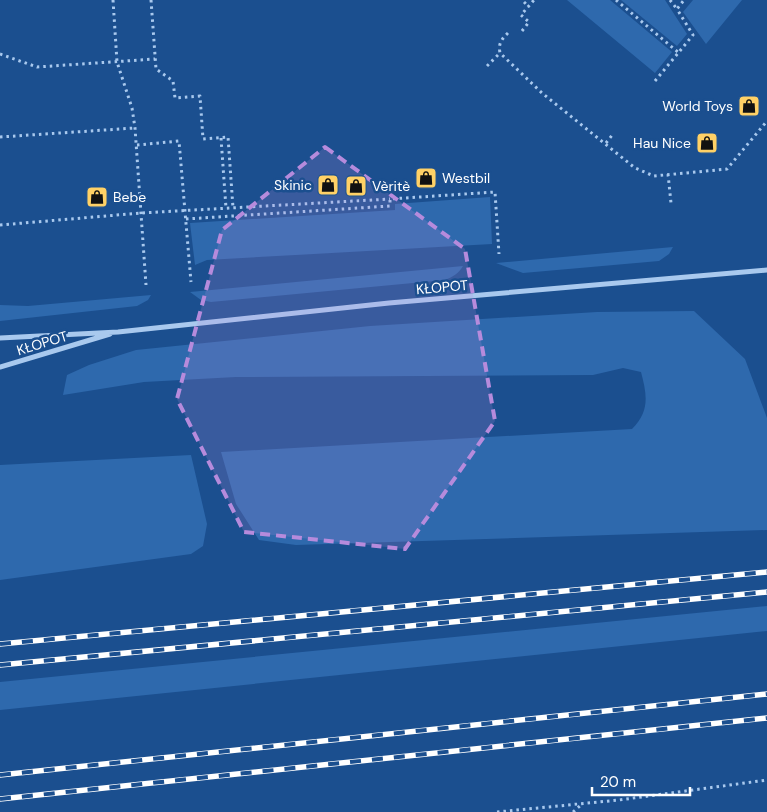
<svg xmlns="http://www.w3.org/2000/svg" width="767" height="812" viewBox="0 0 767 812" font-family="'DM Sans',sans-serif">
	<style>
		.green { fill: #2e69ad }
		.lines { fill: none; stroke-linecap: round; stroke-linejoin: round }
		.path { stroke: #a9c9ee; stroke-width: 3; stroke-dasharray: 2.5 4; stroke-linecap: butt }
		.street { stroke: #a9c9ee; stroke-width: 5 }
		.rail-casing { stroke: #fff; stroke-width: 5.5 }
		.rail { stroke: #1b4f8f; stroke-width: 4; stroke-dasharray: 11; stroke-linecap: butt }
		.marked { fill: #b68bdc; fill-opacity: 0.2; stroke: #b68bdc; stroke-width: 4; stroke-dasharray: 10 6; stroke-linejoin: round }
		.labels { text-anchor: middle; stroke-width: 5; stroke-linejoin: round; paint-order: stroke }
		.poi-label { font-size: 14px; fill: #fff; stroke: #1b4f8f; text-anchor: end }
		.street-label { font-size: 14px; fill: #fff; stroke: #1b4f8f }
	</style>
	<rect width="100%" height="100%" fill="#1b4f8f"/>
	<path class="green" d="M567,0H610L672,52L655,73Z
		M621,0H665L687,34L677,46Z
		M693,0H742L706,44L683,12Z
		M490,197L492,244L207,260L195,265L190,223L395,210V204Z
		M673,247L669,254L659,261L523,273L496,263Z
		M463,266C459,273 453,277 445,280L211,302L201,300L190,292Z
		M151,295L148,300L137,306L0,321V305L28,306Z
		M694,311L745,359L767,418V530L296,545L259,540L236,504L221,452L632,429C650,411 647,395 641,372L623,368L593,375L236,377L144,382L63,395L67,375L89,365L136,350L370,326L597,312Z
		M191,455L207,524L203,546L191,554L0,580V465Z
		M767,606V631L0,710V682Z"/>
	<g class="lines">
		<path class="path" d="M113,0L117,62L132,108L135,128L146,285
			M151,0L156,69L173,81L175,98L200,96L203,139L228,137L233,208
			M616,0L679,53
			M670,0L677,9
			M524,2L529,7
			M522,31L529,22L521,15L534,0
			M508,33C502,39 498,43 500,53L542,93L635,168L654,176L727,169L767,121
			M0,54L37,67L155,59
			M487,66L500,53
			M655,81L693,35L677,9L684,0
			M0,137L135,128
			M221,138L226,208
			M606,143L613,134
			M137,145L179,141L191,282
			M668,174L671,203
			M186,219L390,206V199L495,192L499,254
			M0,225L141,213L390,199
			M497,812L619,800L767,780
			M573,812L582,804"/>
		<path class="street" d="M0,338L118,332L389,303L767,270
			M0,367L110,334"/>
		<g class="rail-casing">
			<path id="rail" d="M0,644L767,572
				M0,665L767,592
				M0,775L767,694
				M0,799L767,718"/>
		</g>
		<use href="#rail" class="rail"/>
	</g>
	<path class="marked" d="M325,147L465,249L495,421L405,549L244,532L177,399L222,230Z"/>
	<defs>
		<g id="shop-square" transform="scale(1.125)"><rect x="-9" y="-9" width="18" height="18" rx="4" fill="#ffd166" stroke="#1b4f8f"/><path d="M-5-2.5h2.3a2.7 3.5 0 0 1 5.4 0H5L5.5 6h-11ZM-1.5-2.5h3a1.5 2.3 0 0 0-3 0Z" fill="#111"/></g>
	</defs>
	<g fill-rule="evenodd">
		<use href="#shop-square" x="749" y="106"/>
		<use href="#shop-square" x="707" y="143"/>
		<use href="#shop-square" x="426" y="178"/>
		<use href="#shop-square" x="328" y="185"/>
		<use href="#shop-square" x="356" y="186"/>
		<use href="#shop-square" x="97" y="197"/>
	</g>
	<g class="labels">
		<g class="poi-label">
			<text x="733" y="111">World Toys</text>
			<text x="691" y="148">Hau Nice</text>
			<text x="442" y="183" text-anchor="start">Westbil</text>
			<text x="312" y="190">Skinic</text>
			<text x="372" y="191" text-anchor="start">Vèritè</text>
			<text x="113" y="202" text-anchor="start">Bebe</text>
		</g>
		<g class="street-label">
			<text transform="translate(442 287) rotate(-5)" y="5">KŁOPOT</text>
			<text transform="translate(42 343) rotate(-17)" y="5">KŁOPOT</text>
		</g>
	</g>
	<path d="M592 787v8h98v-8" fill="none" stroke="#ffffff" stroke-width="2.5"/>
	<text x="600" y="787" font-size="15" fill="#ffffff" stroke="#1b4f8f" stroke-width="4" paint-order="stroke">20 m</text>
</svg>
